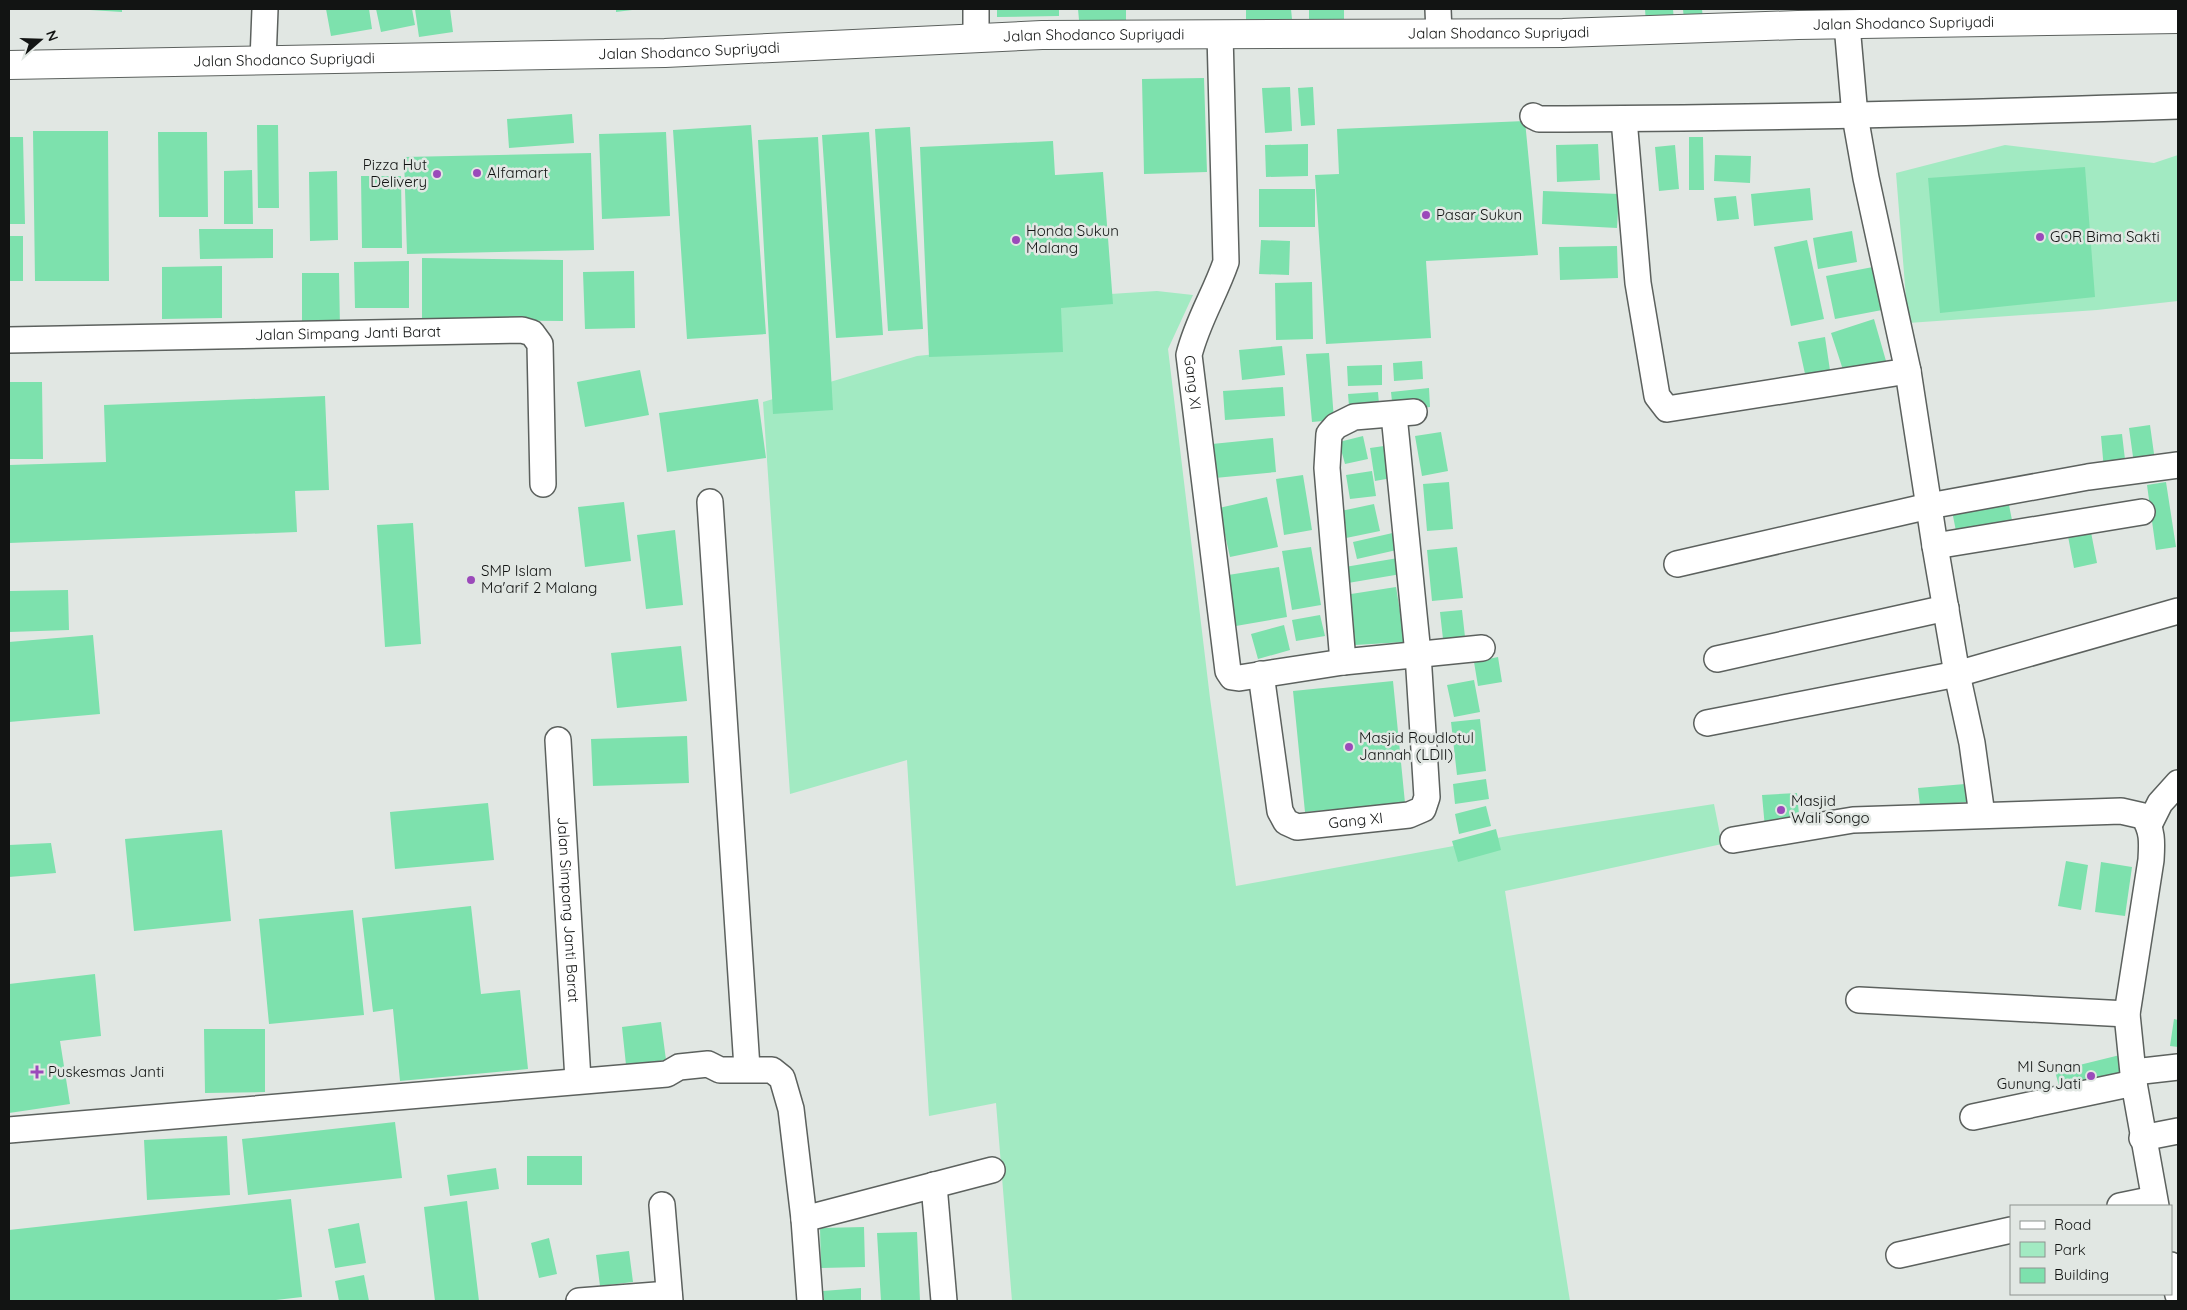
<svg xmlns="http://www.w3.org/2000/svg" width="2187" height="1310" viewBox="0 0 2187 1310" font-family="Quicksand,sans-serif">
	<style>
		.green { fill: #a2eac2 }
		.building { fill: #7de1ad }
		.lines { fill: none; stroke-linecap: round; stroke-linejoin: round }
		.minor-casing { stroke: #5c615e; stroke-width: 28 }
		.major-casing { stroke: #5c615e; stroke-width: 30 }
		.minor { stroke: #fff; stroke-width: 25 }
		.major { stroke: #fff; stroke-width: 28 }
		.poi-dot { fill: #9b4aba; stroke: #e1e7e3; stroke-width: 2 }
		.labels { text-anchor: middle; stroke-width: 5; stroke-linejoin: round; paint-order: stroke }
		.street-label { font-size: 15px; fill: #121413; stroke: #e1e7e3 }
		.poi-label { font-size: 15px; fill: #121413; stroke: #e1e7e3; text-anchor: start }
	</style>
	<rect width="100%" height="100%" fill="#e1e7e3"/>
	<path class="green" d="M2005,145L2154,163L2178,155V301L2097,310L1908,323L1896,173Z
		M1157,291L1193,295L1168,349L1210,698L1236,886L1519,834L1714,804L1722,844L1505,891L1570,1301H1012L996,1103L929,1116L907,760L790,794L763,402L917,356L1041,343L1064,297Z"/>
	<path class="building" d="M74,9H122V12Z
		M326,9H369L372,29L331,36Z
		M376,9H412L415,25L381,32Z
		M415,9H450L453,32L419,37Z
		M616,9H632V10L616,12Z
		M997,9H1059V16L997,17Z
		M1078,9H1126V20H1079Z
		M1246,9H1291L1292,19L1246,21Z
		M1309,9H1344V22H1309Z
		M1645,9H1673L1674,22L1646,24Z
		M1683,9H1702L1703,20L1684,21Z
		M1204,78L1207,172L1144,174L1142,79Z
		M1290,87L1292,131L1265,133L1262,88Z
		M1313,87L1315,125L1301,126L1298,88Z
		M572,114L574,143L509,148L507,119Z
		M1525,121L1538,255L1426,261L1431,338L1326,344L1315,175L1339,174L1337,129Z
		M257,125H278L279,208H258Z
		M751,125L766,334L687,339L673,130Z
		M910,127L923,329L888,331L875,129Z
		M33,131H108L109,281H35Z
		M158,132H207L208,217H159Z
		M666,132L670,216L602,219L599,134Z
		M869,132L883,335L836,338L822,135Z
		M9,137H23L25,224H9Z
		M818,137L833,410L773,414L758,140Z
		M1689,137H1703L1704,190H1689Z
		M1053,141L1055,175L1103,172L1113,304L1061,308L1063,352L929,357L920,147Z
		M1308,144V176L1266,177L1265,145Z
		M1598,144L1600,180L1557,182L1556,145Z
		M1675,145L1679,189L1659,191L1655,147Z
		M591,153L594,250L407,254L404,157Z
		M1715,155L1751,156L1750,183L1714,181Z
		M2085,167L2095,297L1940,313L1928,178Z
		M252,170L253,224H224V171Z
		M337,171L338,240L310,241L309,172Z
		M361,176H401L402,248H362Z
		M1810,188L1813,220L1754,226L1751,194Z
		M1259,189H1315V227H1259Z
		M1543,191L1619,194L1617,228L1542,224Z
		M1736,196L1739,219L1717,221L1714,198Z
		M199,229H273V258L200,259Z
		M1852,231L1857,262L1818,269L1813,238Z
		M9,236H23V281H9Z
		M1261,240L1290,241L1289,275L1259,274Z
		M1807,240L1824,319L1791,326L1774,247Z
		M1617,246L1618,278L1560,280L1559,247Z
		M422,258L563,260V321L422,320Z
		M409,261V308H355L354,262Z
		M222,266V318L162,319V267Z
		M1873,267L1882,310L1835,319L1826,276Z
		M634,271L635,328L585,329L583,272Z
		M302,273H339L340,328H302Z
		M1312,282L1313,339L1276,340L1275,283Z
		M1874,319L1886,361L1844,373L1831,333Z
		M1825,337L1831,377L1807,383L1798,342Z
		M1282,346L1285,375L1242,380L1239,350Z
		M1329,353L1334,420L1312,422L1306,354Z
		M1422,361L1423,379L1394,381L1393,363Z
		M1382,365V385L1348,386L1347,366Z
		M640,370L649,415L585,427L577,382Z
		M9,382H42L43,459H9Z
		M1283,387L1285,416L1225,420L1223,391Z
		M1429,388L1430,407L1393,411L1391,392Z
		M1378,392L1379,404L1349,406L1348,394Z
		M325,396L329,490L295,491L297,532L9,543V465L106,462L104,405Z
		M758,399L766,458L667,472L659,413Z
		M2150,425L2155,461L2134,464L2129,428Z
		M1441,432L1448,471L1422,476L1415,436Z
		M2122,434L2126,468L2104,470L2101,436Z
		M1363,436L1368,459L1345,464L1339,442Z
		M1273,438L1276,472L1215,478L1212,444Z
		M1391,445L1397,477L1375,481L1370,448Z
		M1372,471L1376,496L1350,499L1346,475Z
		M1303,475L1312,530L1284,535L1276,479Z
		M1449,482L1453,529L1427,531L1423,484Z
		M2166,482L2176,547L2156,550L2147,485Z
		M1267,497L1278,547L1230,557L1219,508Z
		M2008,500L2013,525L1957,536L1952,511Z
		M624,502L631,561L585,567L578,507Z
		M1374,504L1380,531L1346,538L1341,511Z
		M413,523L421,644L385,647L377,525Z
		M2090,527L2097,563L2074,568L2067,531Z
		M675,530L683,605L646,609L637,535Z
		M1397,532L1401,549L1357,559L1353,542Z
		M1311,547L1321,605L1292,610L1282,551Z
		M1457,547L1463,598L1432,601L1427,550Z
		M1398,558L1401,574L1348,583L1345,567Z
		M1279,567L1287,617L1230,627L1222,576Z
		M1396,587L1405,642L1355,645L1351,594Z
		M68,590L69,630L9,632V591Z
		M1462,610L1465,637L1443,639L1440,612Z
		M1320,615L1325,636L1296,641L1292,620Z
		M1284,625L1290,650L1258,659L1251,634Z
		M93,635L100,714L9,722V642Z
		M681,646L687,701L617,708L611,653Z
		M1498,657L1502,682L1478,686L1474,662Z
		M1474,680L1480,712L1454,717L1447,685Z
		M1393,681L1405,803L1305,812L1293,691Z
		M1480,719L1486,771L1457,775L1451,722Z
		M687,736L689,783L593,786L591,739Z
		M1486,779L1489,799L1455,804L1453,784Z
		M1965,784L1967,802L1920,806L1918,788Z
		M1797,793L1800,825L1765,828L1762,795Z
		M488,803L494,860L395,869L390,812Z
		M1486,806L1491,826L1459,834L1455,814Z
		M1496,829L1501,850L1458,862L1452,841Z
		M222,830L231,921L134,931L125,839Z
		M51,843L56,873L9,877V845Z
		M2066,861L2088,865L2081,910L2058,906Z
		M2101,862L2132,867L2125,916L2095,912Z
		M471,906L481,994L520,990L528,1069L400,1081L393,1009L373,1012L362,918Z
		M353,910L364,1015L269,1024L259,919Z
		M95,974L101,1036L60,1041L70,1104L9,1113V984Z
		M2174,1019L2178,1020V1047L2170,1046Z
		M661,1022L666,1060L626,1065L622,1027Z
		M204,1029H265V1092L205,1093Z
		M2120,1055L2127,1081L2062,1097L2055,1071Z
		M395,1122L402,1178L248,1195L242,1139Z
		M227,1136L230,1195L147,1200L144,1140Z
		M527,1156H582V1185H527Z
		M496,1168L499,1189L450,1196L447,1175Z
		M291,1199L302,1297L267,1301H9V1230Z
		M467,1201L479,1301H435L424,1207Z
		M359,1223L366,1263L335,1268L328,1229Z
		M864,1227L865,1267L821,1268L820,1228Z
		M917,1232L920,1301H881L877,1233Z
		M549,1238L557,1274L539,1278L531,1243Z
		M629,1251L633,1282L600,1286L596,1255Z
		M364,1275L369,1301H339L335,1281Z
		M861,1288V1301H824L823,1291Z"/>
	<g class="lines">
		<g class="minor-casing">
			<g id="minor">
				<path d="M1438,9L1439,33"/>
				<path d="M1847,25L1855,116L1866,178L1908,371L1935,546L1957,674L1972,743L1982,815"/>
				<path id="s1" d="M1220,34L1226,262C1215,294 1197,322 1189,355L1228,671L1232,677L1239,678L1343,662L1482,648"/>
				<path d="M976,37V9"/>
				<path d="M263,61L265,9"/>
				<path d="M1533,116L1539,119C1753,119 1965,113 2178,106"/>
				<path d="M1624,119L1638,283L1657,396L1667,409L1908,371"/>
				<path id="s2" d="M9,340L522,330L532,333L540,344L543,484"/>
				<path d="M710,502L747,1068"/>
				<path d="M1935,546L2142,512"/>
				<path d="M1677,564L1929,506L2088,477L2178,465"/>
				<path d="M1717,659L1946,608"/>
				<path d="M1343,662L1327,468L1329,434L1336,426L1354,417L1414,412"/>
				<path id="s3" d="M1261,674L1280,811L1286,822L1297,827L1409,815L1423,809L1427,797L1418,654L1394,415"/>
				<path d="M1707,723L1957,674L2178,611"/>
				<path id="s4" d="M558,740L578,1080"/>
				<path d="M2149,825L2160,803L2178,783"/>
				<path d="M1733,840L1853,820L2121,811L2143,816C2153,830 2152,843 2151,860L2127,1014L2134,1083L2156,1206"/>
				<path d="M1859,1000L2127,1014"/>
				<path d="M2134,1072L2178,1067"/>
				<path d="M1973,1117L2134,1083"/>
				<path d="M9,1130L667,1074L679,1067L708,1064L720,1070H772L782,1078L791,1109L804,1219L810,1301"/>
				<path d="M2142,1138L2178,1131"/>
				<path d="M934,1185L944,1301"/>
				<path d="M662,1205L670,1301"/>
				<path d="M2120,1206L2154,1199"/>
				<path d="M804,1219L992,1170"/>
				<path d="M1899,1255L2011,1230"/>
				<path d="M2171,1265L2178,1295"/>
				<path d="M579,1301L669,1294"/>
			</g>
		</g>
		<g class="major-casing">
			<g id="major">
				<path id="s5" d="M9,65L665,53L1042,35L1563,33L1798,25L2178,19"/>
			</g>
		</g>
		<use href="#minor" class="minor"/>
		<use href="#major" class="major"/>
	</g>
	<g class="poi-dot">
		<circle cx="477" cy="173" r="5"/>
		<circle cx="437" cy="174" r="5"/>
		<circle cx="1426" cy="215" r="5"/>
		<circle cx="2040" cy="237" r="5"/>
		<circle cx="1016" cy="240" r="5"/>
		<circle cx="471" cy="580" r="5"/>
		<circle cx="1349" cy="747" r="5"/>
		<circle cx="1781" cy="810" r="5"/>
		<path d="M34.5 1064.5h5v5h5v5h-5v5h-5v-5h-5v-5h5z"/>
		<circle cx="2091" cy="1076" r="5"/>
	</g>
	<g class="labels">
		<g class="street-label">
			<text dy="5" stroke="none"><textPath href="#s5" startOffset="1895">Jalan Shodanco Supriyadi</textPath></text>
			<text dy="5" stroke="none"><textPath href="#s5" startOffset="1490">Jalan Shodanco Supriyadi</textPath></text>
			<text dy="5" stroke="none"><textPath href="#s5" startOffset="1085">Jalan Shodanco Supriyadi</textPath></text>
			<text dy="5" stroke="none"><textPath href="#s5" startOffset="680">Jalan Shodanco Supriyadi</textPath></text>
			<text dy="5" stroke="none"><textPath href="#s5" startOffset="275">Jalan Shodanco Supriyadi</textPath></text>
			<text dy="5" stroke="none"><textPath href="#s2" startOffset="339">Jalan Simpang Janti Barat</textPath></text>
			<text dy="5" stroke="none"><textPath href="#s1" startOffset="356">Gang XI</textPath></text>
			<text dy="5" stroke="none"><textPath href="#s3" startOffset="222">Gang XI</textPath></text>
			<text dy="5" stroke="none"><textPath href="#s4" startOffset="170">Jalan Simpang Janti Barat</textPath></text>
		</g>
		<g class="poi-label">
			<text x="427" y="170" text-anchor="end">Pizza Hut<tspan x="427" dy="17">Delivery</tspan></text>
			<text x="487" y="178">Alfamart</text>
			<text x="1436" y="220">Pasar Sukun</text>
			<text x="1026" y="236">Honda Sukun<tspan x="1026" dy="17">Malang</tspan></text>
			<text x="2050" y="242">GOR Bima Sakti</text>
			<text x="481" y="576">SMP Islam<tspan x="481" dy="17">Ma'arif 2 Malang</tspan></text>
			<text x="1359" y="743">Masjid Roudlotul<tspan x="1359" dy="17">Jannah (LDII)</tspan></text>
			<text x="1791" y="806">Masjid<tspan x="1791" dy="17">Wali Songo</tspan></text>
			<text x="2081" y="1072" text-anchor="end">MI Sunan<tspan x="2081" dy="17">Gunung Jati</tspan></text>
			<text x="48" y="1077">Puskesmas Janti</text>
		</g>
	</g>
	<rect width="2187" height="1310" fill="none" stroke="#121413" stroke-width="20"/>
	<rect x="2010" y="1205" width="162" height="90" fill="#e1e7e3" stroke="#8e9390"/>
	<rect x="2020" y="1221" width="25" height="8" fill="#ffffff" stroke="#8e9390"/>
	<text x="2054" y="1230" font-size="15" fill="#121413">Road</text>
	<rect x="2020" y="1242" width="25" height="15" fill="#a2eac2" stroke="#8e9390"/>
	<text x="2054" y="1255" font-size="15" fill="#121413">Park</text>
	<rect x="2020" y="1268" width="25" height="15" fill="#7de1ad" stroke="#8e9390"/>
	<text x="2054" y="1280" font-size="15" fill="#121413">Building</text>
	<g transform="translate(40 40) rotate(70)" stroke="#e1e7e3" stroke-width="4" paint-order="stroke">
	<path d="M0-4L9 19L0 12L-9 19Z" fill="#121413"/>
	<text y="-8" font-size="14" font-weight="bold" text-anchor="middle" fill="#121413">N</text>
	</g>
</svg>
